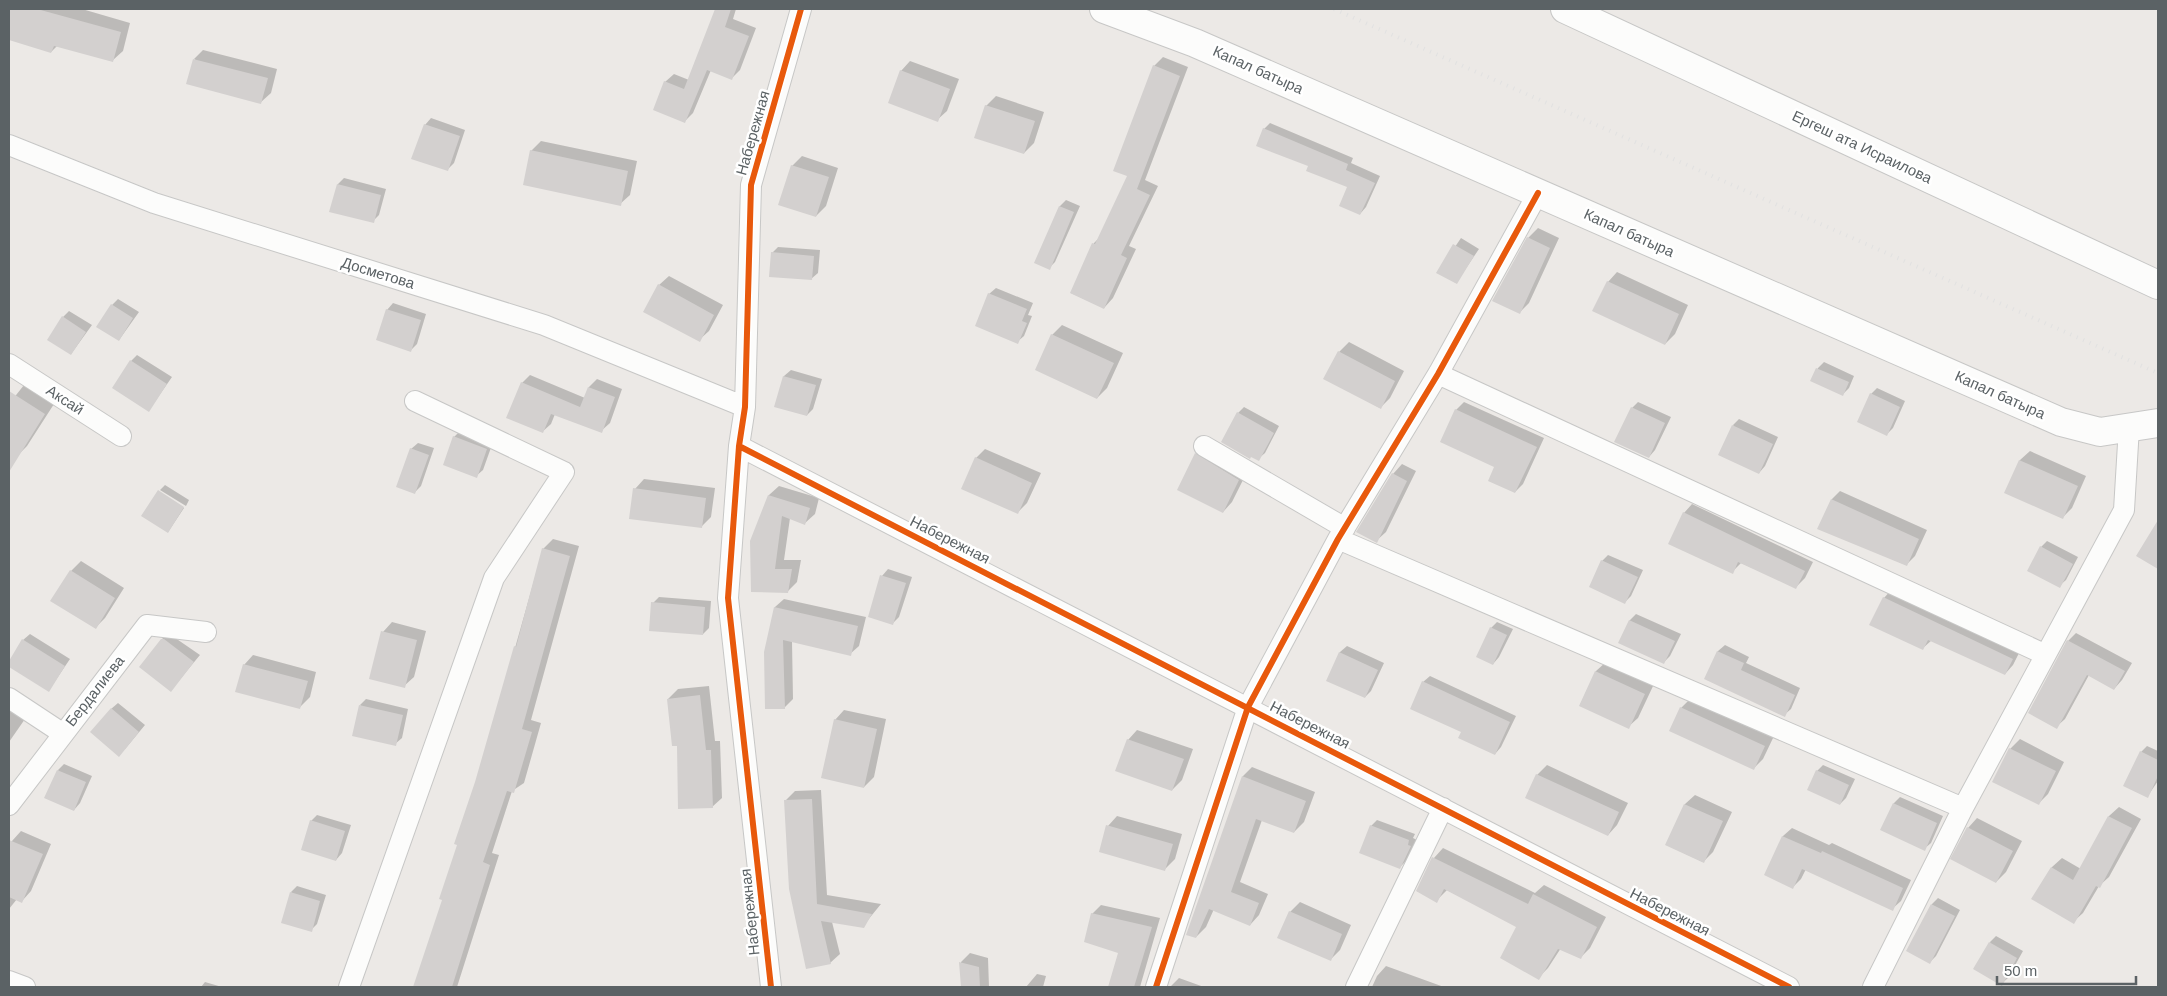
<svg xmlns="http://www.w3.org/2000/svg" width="2167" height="996" viewBox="0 0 2167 996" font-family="Helvetica,sans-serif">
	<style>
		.shadow { fill: #0003 }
		.building { fill: #d3d0cf }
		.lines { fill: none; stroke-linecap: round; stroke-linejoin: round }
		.street-casing { stroke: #c7c7c6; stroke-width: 22 }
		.secondary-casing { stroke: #c7c7c6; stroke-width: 30 }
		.street { stroke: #fcfcfb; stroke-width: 20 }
		.secondary { stroke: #fcfcfb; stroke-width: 28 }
		.rail { stroke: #e1e1e1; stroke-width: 4; stroke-dasharray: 1 6; stroke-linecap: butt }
		.cycleway-casing { stroke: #fff; stroke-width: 9 }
		.cycleway { stroke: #e8590c; stroke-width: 6 }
		.labels { text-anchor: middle; stroke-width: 5; stroke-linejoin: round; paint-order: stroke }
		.street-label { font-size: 15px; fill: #5b6265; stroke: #fff }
	</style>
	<rect width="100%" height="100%" fill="#ece9e6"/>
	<path class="shadow" d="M9,9H82L130,23L123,51L113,60L57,46L51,52L9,39Z
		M713,9H736L733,19L756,28L740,70L732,78L711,70L693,113L685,121L665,82L674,74L689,80L716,9Z
		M203,50L277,69L271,93L261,102L194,59Z
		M1163,57L1188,67L1145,180L1158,186L1129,246L1136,249L1113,298L1104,308L1071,293L1094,243L1099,238L1129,175L1154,66Z
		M910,61L959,79L947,111L937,120L901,71Z
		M996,96L1044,112L1034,143L1024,153L986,106Z
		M431,118L465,130L454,163L447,170L425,125Z
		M1270,123L1353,158L1351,163L1380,176L1366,207L1360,214L1349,187L1309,165L1264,129Z
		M541,141L637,161L630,195L620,204L531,151Z
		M802,156L838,168L826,206L816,216L792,166Z
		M344,178L386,189L379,215L373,221L331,211L338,184Z
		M1066,200L1080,206L1055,262L1049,268L1036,263L1060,206Z
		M1538,228L1559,238L1529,303L1520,312L1528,238Z
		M1461,238L1479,249L1456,283L1438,272Z
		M778,247L820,250L818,273L811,279L772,253Z
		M1617,272L1688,305L1675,334L1665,344L1608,282Z
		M669,276L723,305L709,331L699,340L659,285Z
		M996,288L1033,303L1028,315L1032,316L1024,336L1017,342L989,294Z
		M118,299L139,312L119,340L112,305Z
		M393,303L426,314L417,344L411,350L387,310Z
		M69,311L92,325L71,354L63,317Z
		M1062,325L1123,353L1107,388L1097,398L1052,335Z
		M1349,342L1404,371L1390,398L1380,408L1325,378L1339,352Z
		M137,355L172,377L149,410L131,361Z
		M1824,362L1854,376L1849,388L1843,394L1812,380L1818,368Z
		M791,370L822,379L813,409L807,415L776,406L784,376Z
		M530,375L585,398L589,387L597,379L622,389L610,423L601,431L555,414L551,424L542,432L522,383Z
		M24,385L54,404L27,446L18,455L9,450V404Z
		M1877,388L1905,401L1893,428L1887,434L1871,394Z
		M1464,402L1544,438L1523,484L1515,492L1456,410Z
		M1638,402L1671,417L1655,450L1649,457L1632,408Z
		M1244,407L1279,426L1265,453L1258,459L1238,413Z
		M1739,419L1778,437L1765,466L1759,473L1733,425Z
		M461,430L493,442L483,470L476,476L454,437Z
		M418,443L434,448L421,486L415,492L411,449Z
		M1206,445L1248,470L1232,502L1223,512L1196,454Z
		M985,449L1041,473L1027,503L1017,513L976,458Z
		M2030,451L2086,476L2072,508L2062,518L2006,492L2020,460Z
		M1402,464L1416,471L1386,532L1376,541L1393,474Z
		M644,479L715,488L711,517L701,527L635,489Z
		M165,485L189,500L186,506L160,490Z
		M779,486L819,498L815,514L805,523L790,518L784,560H801L797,582L787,592L751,541L769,495Z
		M1840,491L1927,530L1915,556L1906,565L1819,528L1832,499Z
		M158,492L184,508L168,532Z
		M1692,504L1813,562L1805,578L1796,587L1741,563L1732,572L1684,513Z
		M553,539L579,546L531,720L541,723L524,783L512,791L492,853L499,855L457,987H415L444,899L543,549Z
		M2047,541L2078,557L2066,580L2059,586L2041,547Z
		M1608,555L1643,570L1631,596L1625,602L1602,561Z
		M81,561L124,588L105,618L95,628L71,571Z
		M888,569L912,577L899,617L893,623L882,576Z
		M1892,589L2020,651L2013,665L2005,674L1932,640L1923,648L1884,598Z
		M659,597L711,601L709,628L703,634L653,603Z
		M784,599L866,617L859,646L850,654L792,641L793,699L784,708L765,652L775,607Z
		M1636,614L1681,634L1670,656L1664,662L1620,642L1630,620Z
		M392,622L426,631L414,677L404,686L383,632Z
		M1497,622L1513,629L1499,657L1493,664L1491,628Z
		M168,633L200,655L171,690L162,639Z
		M2076,633L2132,663L2122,680L2114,689L2089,675L2065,719L2056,727L2068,641Z
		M30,634L70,659L49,690L9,665L23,640Z
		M1725,645L1749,657L1746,663L1800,688L1791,709L1784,715L1706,678L1718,651Z
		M1347,646L1384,663L1371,691L1365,697L1328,680L1340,652Z
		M253,655L316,672L310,697L300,707L244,665Z
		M1606,662L1654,684L1638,718L1628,727L1580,705L1596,671Z
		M1430,676L1516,716L1501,747L1495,754L1462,732L1423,682Z
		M709,686L715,741H720L722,798L712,807L678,744L668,699L678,689Z
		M1691,698L1774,736L1763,759L1754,768L1681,708Z
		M366,699L408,709L402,738L395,744L360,705Z
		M118,703L145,725L125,749L111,709Z
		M9,707L25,719L9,742Z
		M844,710L886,719L874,777L864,787L835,720Z
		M1137,730L1193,749L1182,780L1172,790L1128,740Z
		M2020,739L2064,762L2048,794L2039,803L2010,749Z
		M2147,746L2158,751V781L2147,797L2141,752Z
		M64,764L92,776L80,803L74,810L58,770Z
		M1547,765L1628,803L1617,825L1608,835L1537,775Z
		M1823,765L1855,779L1846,798L1840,804L1817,771Z
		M1252,767L1315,792L1304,822L1294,832L1262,820L1240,882L1268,894L1259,915L1250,925L1214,909L1206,927L1196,937L1243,776Z
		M821,790L827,895L881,904L863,926L832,922L840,954L830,963L786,800L795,791Z
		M1695,795L1732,812L1713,852L1703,862L1667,845L1685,804Z
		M1900,797L1943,816L1931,843L1924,849L1882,830L1894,803Z
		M2119,807L2141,819L2109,877L2099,886L2083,913L2073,922L2033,898L2052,867L2062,858L2081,869L2109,816Z
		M317,815L351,825L342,853L336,860L311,821Z
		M1117,816L1182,834L1175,859L1165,869L1108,826Z
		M1977,818L2022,841L2006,872L1996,882L1968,828Z
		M1377,820L1415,834L1413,838L1417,840L1406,861L1400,867L1371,826Z
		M1792,828L1829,845L1832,843L1911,880L1901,901L1892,909L1806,869L1801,879L1793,887L1766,875L1783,836Z
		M21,831L51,844L31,891L22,901L17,899L9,909V848L12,841Z
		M1443,848L1535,893L1544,885L1606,917L1590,948L1580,958L1561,948L1548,968L1538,978L1518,926L1447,890L1436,901L1417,891L1434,858Z
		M297,886L326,895L317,924L311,930L291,892Z
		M1938,898L1960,910L1936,956L1930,962L1932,904Z
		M1300,902L1351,925L1340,950L1330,960L1290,912Z
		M1101,905L1160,918L1140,987H1109L1119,952L1092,914Z
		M1996,936L2023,951L2008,978L2001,984L1990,942Z
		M970,953L988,958L989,987H962L961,962Z
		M1386,966L1444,987H1372L1377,976Z
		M1037,974L1046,976L1043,987H1026Z
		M1179,978L1204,987H1170Z
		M205,982L222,987H201Z"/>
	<path class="building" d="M9,9H37L121,32L113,62L54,46L51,53L9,40Z
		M715,9H731L725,27L749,36L732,80L707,70L685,123L653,110L664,81L684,89Z
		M193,59L268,78L261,104L186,84Z
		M1153,65L1180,76L1137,189L1150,195L1121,255L1127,258L1104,309L1070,293L1092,243L1095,244L1127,176L1113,171Z
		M900,70L950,89L938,122L888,103Z
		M985,105L1035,121L1024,154L974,138Z
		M424,124L460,136L448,171L411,159Z
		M1263,128L1348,164L1346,170L1375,183L1360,215L1339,206L1347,187L1306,171L1308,166L1256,146Z
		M530,150L628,171L621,206L523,185Z
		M791,165L829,177L816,217L778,205Z
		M337,184L381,195L374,223L329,212Z
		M1059,206L1074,212L1050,270L1034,263Z
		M1527,237L1550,248L1520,314L1492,301Z
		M1453,244L1474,256L1457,284L1436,273Z
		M771,252L814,256L812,280L769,277Z
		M1607,281L1679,314L1665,345L1592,311Z
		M658,284L714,315L700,342L643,312Z
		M988,293L1027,309L1022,321L1027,323L1018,344L975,326Z
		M111,304L133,318L119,341L96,327Z
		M386,309L421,320L411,352L376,340Z
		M62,316L86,332L71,355L47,340Z
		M1051,334L1114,363L1097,399L1035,370Z
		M1338,351L1395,381L1381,409L1323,379Z
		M130,360L167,384L149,412L112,388Z
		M1816,368L1849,382L1843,396L1810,381Z
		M783,376L816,385L807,416L774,407Z
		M521,382L580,407L588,387L615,397L602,433L551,414L543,433L506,418Z
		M9,391L45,414L9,472Z
		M1870,393L1900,407L1887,436L1857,422Z
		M1631,407L1665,423L1649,458L1614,442Z
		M1455,409L1537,447L1515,493L1488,481L1494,467L1440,442Z
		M1237,412L1274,433L1259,461L1251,457L1250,459L1221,442Z
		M1732,425L1773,444L1759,474L1718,455Z
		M453,436L487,449L477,478L443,465Z
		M410,448L429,455L415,494L396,487Z
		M1195,453L1239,480L1223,513L1177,490Z
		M975,457L1032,483L1018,514L961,489Z
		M2019,460L2078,486L2063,519L2004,493Z
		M1392,473L1407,481L1377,543L1356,532Z
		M633,488L706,498L702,528L629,519Z
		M158,490L184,507L168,533L141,516Z
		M768,495L810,508L805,525L782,516L775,569H792L788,593L751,592L750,541Z
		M1831,499L1919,539L1907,566L1817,529Z
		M1683,512L1805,571L1796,589L1738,562L1733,574L1668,544Z
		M2158,520V569L2136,556Z
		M2040,546L2073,564L2060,588L2027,571Z
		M542,548L570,556L522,729L532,732L514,793L507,791L483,862L490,865L452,987H413L442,900L439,899L457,845L454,844L475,782L514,646L516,647Z
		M1601,560L1638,577L1625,604L1589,587Z
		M70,570L115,598L96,629L50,601Z
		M880,575L906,583L893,625L868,617Z
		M1883,597L2013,659L2005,675L1928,640L1923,650L1869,625Z
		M651,602L705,607L703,635L649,631Z
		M774,607L858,626L851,656L783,640L785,709H765L764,652Z
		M1629,620L1675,641L1664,664L1618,643Z
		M1490,627L1507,635L1493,665L1476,657Z
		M381,631L417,640L405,688L369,679Z
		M22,639L65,666L49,692L9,667V661Z
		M161,639H164L194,662L171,692L139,667Z
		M2067,640L2125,671L2114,690L2087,675L2057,729L2028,713Z
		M1717,651L1744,663L1741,670L1795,695L1785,717L1704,679Z
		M1339,652L1378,670L1365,698L1326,681Z
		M243,664L308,681L300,709L235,692Z
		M1595,671L1645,694L1629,729L1579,706Z
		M1422,681L1510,722L1495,755L1458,738L1461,732L1410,709Z
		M700,695L706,750H711L713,808L678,809L677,746H672L667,699Z
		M359,705L403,715L396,746L352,736Z
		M1680,707L1765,746L1754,770L1669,731Z
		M111,708L139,732L119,757L90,732Z
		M834,719L877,729L864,788L821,778Z
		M1127,739L1184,759L1172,791L1115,771Z
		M2009,748L2056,771L2039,805L1992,782Z
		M2140,751L2158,760V776L2148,798L2123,786Z
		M57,770L86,782L74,811L44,798Z
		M1816,770L1849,785L1840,805L1807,790Z
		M1536,774L1619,812L1608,836L1525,798Z
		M1242,776L1306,801L1294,833L1256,819L1231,892L1259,903L1250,926L1209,909L1196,938L1186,935Z
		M812,799L817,904L872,914L864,928L821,921L831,964L806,969L789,889L784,800Z
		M1893,803L1937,823L1925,851L1880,830Z
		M1684,804L1723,821L1704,863L1665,845Z
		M2108,816L2132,828L2100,888L2096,886L2074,924L2031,899L2051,867L2073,880Z
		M310,820L345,831L336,861L301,850Z
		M1106,825L1173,844L1165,871L1099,852Z
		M1370,825L1409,840L1408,845L1411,846L1400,869L1359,853Z
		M1967,827L2013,851L1996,883L1950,859Z
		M1782,836L1821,853L1822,851L1903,888L1893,911L1802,869L1793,889L1764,875Z
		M9,840L43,854L22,903L9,897Z
		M1432,857L1528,904L1533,894L1597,927L1581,959L1558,949L1539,980L1500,958L1516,927L1444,889L1437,903L1416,891Z
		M290,892L320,901L312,932L281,923Z
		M1931,904L1955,916L1930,964L1906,951Z
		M1289,911L1342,934L1331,961L1277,938Z
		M1091,913L1152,927L1134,987H1108L1118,953L1084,942Z
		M1989,942L2017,958L2002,986L1973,969Z
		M959,962L979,967L980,987H961Z"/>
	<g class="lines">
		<g class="street-casing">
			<path id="street" d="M9,145L154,203L544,325L745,407
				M9,364L121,436
				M1438,374L2044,654
				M739,446L1789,987
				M1204,446L1345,528
				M1338,539L1963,808
				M9,698L62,733
				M9,805L147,625L206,632
				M9,981L25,987
				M349,987L494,578L564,472L415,401
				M771,987L728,598L739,446L745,407L751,185L801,9
				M1156,987L1248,707L1338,539L1438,374L1538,193
				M1356,987L1443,808
				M1873,987L1963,808L2124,510L2129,427"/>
		</g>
		<g class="secondary-casing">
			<path id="secondary" d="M1104,9L1195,43L2061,422L2100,432L2158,423
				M1565,9L2158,285"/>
		</g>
		<use href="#street" class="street"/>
		<use href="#secondary" class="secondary"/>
		<path class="rail" d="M1334,9L2158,373"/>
		<g class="cycleway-casing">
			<path id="cycleway" d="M739,446L1789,987
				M771,987L728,598L739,446L745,407L751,185L801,9
				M1156,987L1248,707L1338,539L1438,374L1538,193"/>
		</g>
		<use href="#cycleway" class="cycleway"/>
	</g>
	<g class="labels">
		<g class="street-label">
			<text transform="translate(1258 70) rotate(24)" y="5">Капал батыра</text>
			<text transform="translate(753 133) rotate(-74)" y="5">Набережная</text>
			<text transform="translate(1862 147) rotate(25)" y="5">Ергеш ата Исраилова</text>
			<text transform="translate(1629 233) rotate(24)" y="5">Капал батыра</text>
			<text transform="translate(378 273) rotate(17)" y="5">Досметова</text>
			<text transform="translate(2000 395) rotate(24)" y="5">Капал батыра</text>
			<text transform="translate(65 400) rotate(33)" y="5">Аксай</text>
			<text transform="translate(950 540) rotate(27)" y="5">Набережная</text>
			<text transform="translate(95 691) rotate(-52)" y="5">Бердалиева</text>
			<text transform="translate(1310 725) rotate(27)" y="5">Набережная</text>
			<text transform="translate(750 912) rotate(-96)" y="5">Набережная</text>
			<text transform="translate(1670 912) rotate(27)" y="5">Набережная</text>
		</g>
	</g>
	<rect width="2167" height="996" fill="none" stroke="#5b6265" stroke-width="20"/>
	<path d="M1997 976v8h139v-8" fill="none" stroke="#5b6265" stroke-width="2.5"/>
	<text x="2004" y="976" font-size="15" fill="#5b6265" stroke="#ffffff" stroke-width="4" paint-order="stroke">50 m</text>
</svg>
